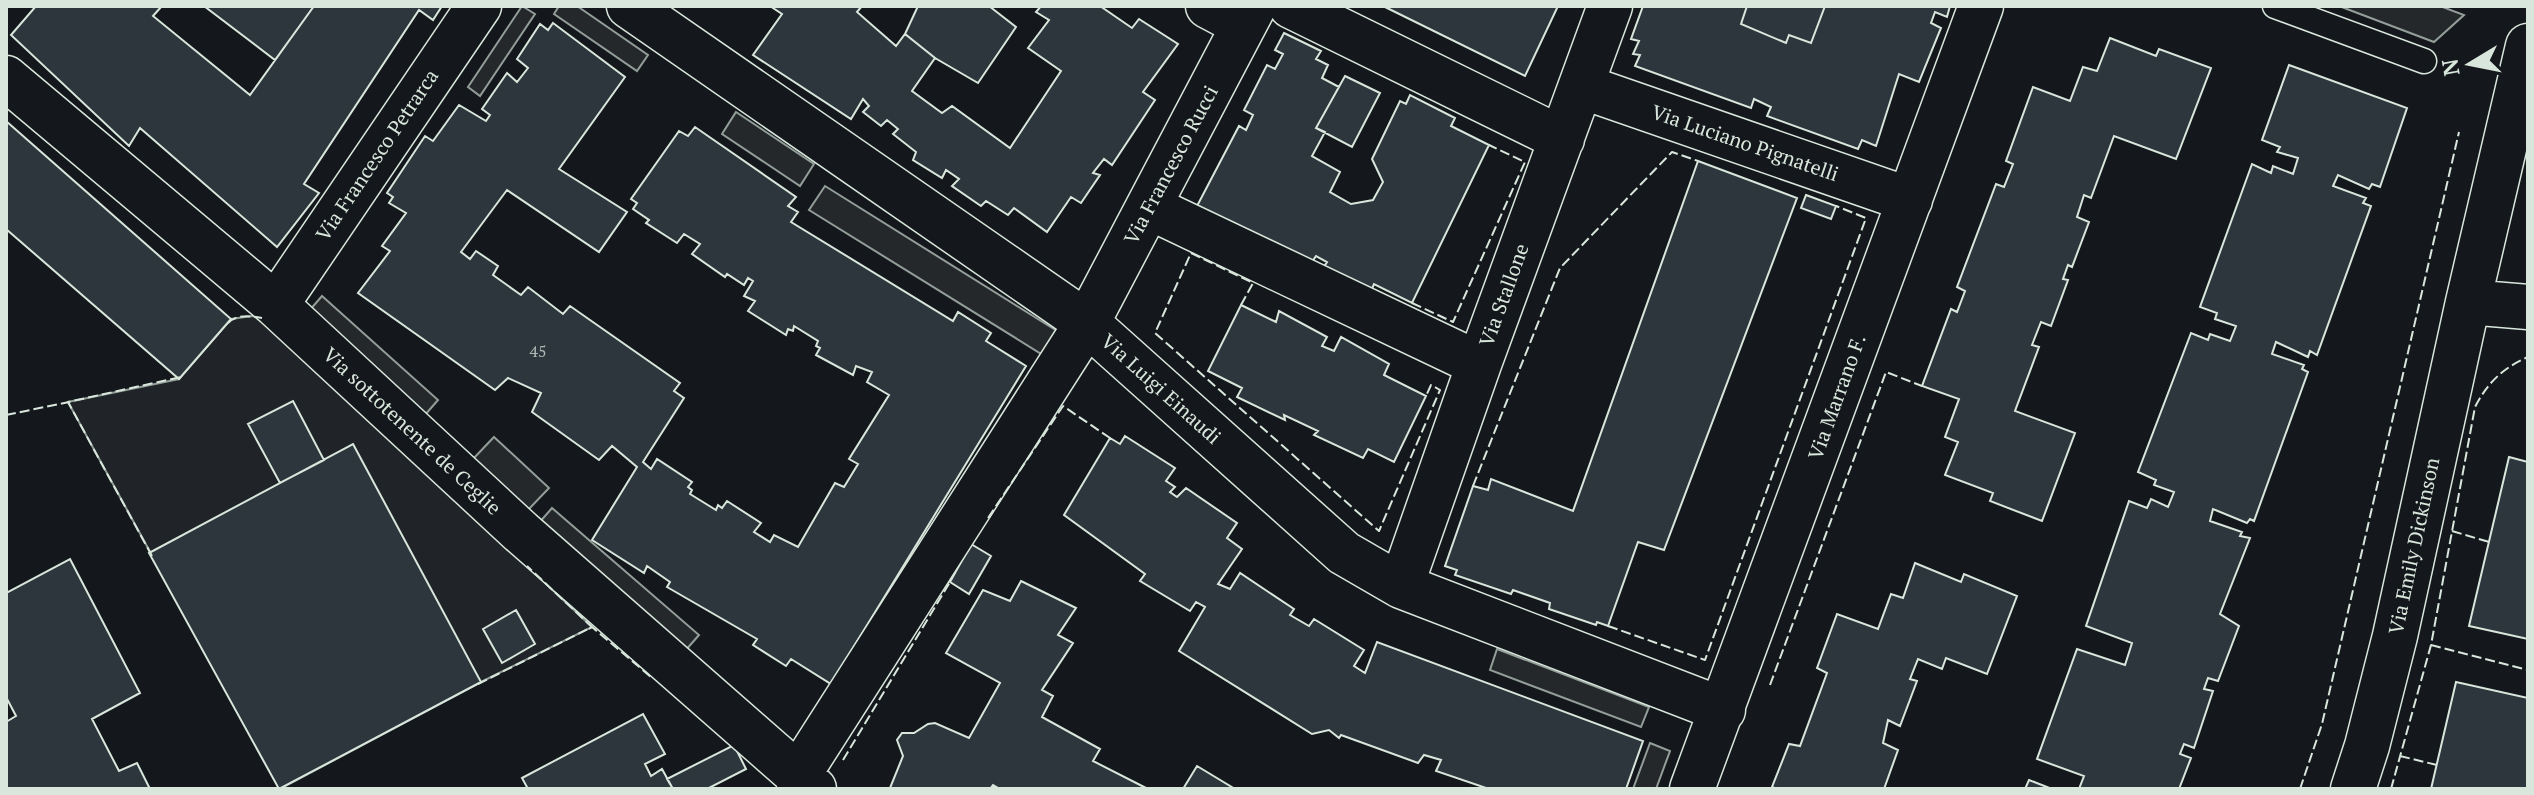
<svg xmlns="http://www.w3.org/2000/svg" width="2534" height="795" viewBox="0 0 2534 795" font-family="'PT Serif',serif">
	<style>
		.green { fill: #202428; stroke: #939e99; stroke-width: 2 }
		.parking { fill: #24282b; stroke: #939e99; stroke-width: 2 }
		.building { fill: #2c363c; stroke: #d8e6dc; stroke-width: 2 }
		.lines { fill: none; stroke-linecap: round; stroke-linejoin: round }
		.lane-casing { stroke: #d8e6dc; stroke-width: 27 }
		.street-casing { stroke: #d8e6dc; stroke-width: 47 }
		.lane { stroke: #14181c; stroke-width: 24 }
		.street { stroke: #14181c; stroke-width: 44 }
		.fence { stroke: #d8e6dc; stroke-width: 2; stroke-dasharray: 10 4; stroke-linecap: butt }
		.labels { text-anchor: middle; stroke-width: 6; stroke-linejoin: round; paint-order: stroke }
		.number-label { font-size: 16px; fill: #adbab4 }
		.street-label { font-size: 20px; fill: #d8e6dc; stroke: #14181c }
	</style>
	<rect width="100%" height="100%" fill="#14181c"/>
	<path class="green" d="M252,316L263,318L592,627L481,682L280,789L68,402L179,379L231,319Z"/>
	<path class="parking" d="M522,6L535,14L480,96L468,87Z
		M559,6H577L648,55L637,71L554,14Z
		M2339,6H2440L2464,15L2434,42Z
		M736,112L814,164L800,186L722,134Z
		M825,186L1065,336L1051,360L809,210Z
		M322,296L438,400L425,415L309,311Z
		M494,437L549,488L528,510L473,459Z
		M552,508L699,635L685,651L538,524Z
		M1497,649L1649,707L1641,727L1490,670Z
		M1650,743L1670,751L1656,789H1633Z"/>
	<path class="building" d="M36,6H162L153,16L250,95L314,6H442L433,20L419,10L304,184L319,193L277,247L140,128L129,146L11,35Z
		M204,6H314L275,60Z
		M770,6H862L857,12L896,46L905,34L935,58L912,91L942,113L952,106L1010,148L1061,71L1028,48L1049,20L1036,12L1041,6H1100L1132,28L1139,19L1178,44L1143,92L1155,100L1112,165L1104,159L1093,173L1100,175L1081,203L1071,197L1047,232L1014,208L1008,215L986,201L981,206L952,186L959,179L946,170L942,178L913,160L916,152L893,134L898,129L887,120L881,126L863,112L869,106L863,99L851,119L753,55L782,14Z
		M918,6H989L1016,27L978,83L935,58L905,34Z
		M1383,6H1558L1525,76Z
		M1643,6H1747L1741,24L1786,43L1789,35L1811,43L1825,6H1950L1947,17L1935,12L1931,23L1941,28L1919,82L1899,74L1876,146L1862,140L1858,149L1767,116L1771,107L1754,99L1751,108L1635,66L1640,55L1633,54L1639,41L1631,39Z
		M1747,6H1825L1811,43L1789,35L1786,43L1741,24Z
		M553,23L625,77L559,169L627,212L599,252L507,190L461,252L470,259L476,251L498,266L493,275L521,295L528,287L563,314L570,306L680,383L674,391L684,398L643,462L651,469L657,459L692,482L688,487L692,490L690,494L716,510L718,505L722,508L727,501L761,523L754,532L770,542L774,535L798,547L835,483L844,487L858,464L849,459L889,395L867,382L872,372L856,366L853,375L816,355L820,348L816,346L818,341L794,326L793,331L788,329L786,335L748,311L755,301L744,296L753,281L748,278L744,285L727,274L725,277L692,254L700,244L684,234L677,243L646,223L649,220L633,209L637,203L631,199L679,131L688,136L695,127L796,197L788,206L798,212L791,222L953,321L958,312L991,333L986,341L1026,366L831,684L791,659L786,666L753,645L757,639L667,587L670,582L647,566L644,573L592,540L637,467L612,446L599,460L532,412L541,393L508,378L495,390L358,293L390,251L382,246L406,213L389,203L393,197L387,193L425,136L433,141L459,105L486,121L490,115L482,109L507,73L517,82L528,68L517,59L540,24L548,30Z
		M1284,33L1321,51L1316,59L1328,65L1322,78L1339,87L1316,128L1325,132L1312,156L1340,172L1330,192L1351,204L1373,200L1383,182L1372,159L1400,101L1406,104L1410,95L1455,118L1451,126L1489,145L1412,303L1374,284L1371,291L1322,270L1327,262L1316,256L1312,262L1197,206L1239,126L1246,130L1253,115L1244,110L1267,65L1275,69L1283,54L1275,50Z
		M2110,38L2156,56L2159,49L2211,68L2176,159L2114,136L2091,198L2084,195L2077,217L2089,222L2072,267L2068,265L2063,279L2068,280L2051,326L2041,322L2032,345L2039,347L2015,411L2075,433L2042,521L1990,501L1993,493L1945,475L1958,442L1945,437L1959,399L1922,386L1951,309L1957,312L1965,291L1957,287L1996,184L2004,187L2013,164L2006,161L2033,87L2070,101L2083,67L2097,71Z
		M2289,65L2407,108L2380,187L2372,184L2369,189L2338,175L2333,186L2366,198L2363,203L2371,206L2317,355L2310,351L2308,357L2276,342L2272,354L2304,365L2302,369L2308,372L2254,521L2250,519L2247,523L2213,509L2210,521L2242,532L2240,536L2250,538L2220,614L2239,626L2218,681L2208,678L2204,689L2213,691L2194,748L2184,744L2180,754L2191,758L2179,789H2079L2084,776L2037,759L2077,649L2125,665L2132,643L2086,626L2129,501L2147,508L2151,499L2168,507L2174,492L2154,485L2156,480L2138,472L2191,333L2208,340L2210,334L2230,341L2236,326L2215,319L2217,313L2200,307L2252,164L2271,173L2273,166L2293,174L2298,158L2277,152L2280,147L2262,140Z
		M1345,76L1380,93L1352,147L1316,128Z
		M6,121L231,319L179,379L6,229Z
		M1698,161L1797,198L1664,550L1638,542L1608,626L1597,622L1596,625L1549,609L1550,603L1513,590L1511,594L1455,575L1457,570L1445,566L1473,486L1488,490L1491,479L1573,511Z
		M1806,195L1836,206L1831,219L1801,208Z
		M1241,305L1276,322L1279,311L1327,337L1322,346L1334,351L1341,337L1389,364L1384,375L1426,396L1394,462L1368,449L1363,458L1314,435L1318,431L1284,415L1285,420L1237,397L1242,388L1208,371Z
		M293,401L324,460L280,483L248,424Z
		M1125,436L1175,468L1166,481L1175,487L1170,492L1177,497L1186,488L1237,523L1227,538L1242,549L1218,584L1230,589L1240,573L1294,609L1290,615L1309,626L1314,619L1364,650L1354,666L1365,673L1377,642L1643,741L1626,789H1489L1436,771L1441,760L1424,755L1418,763L1341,735L1339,738L1329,730L1312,734L1179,651L1205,607L1196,602L1190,611L1140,581L1145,574L1064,515L1110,438L1120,444Z
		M353,444L481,682L279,789L149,553Z
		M2509,457L2528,462V639L2469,626Z
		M971,544L991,556L969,594L950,582Z
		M70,559L140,693L92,719L119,771L137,763L150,789H6V722L16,716L6,697V593Z
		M1915,563L1961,582L1964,574L2017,596L1987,674L1946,658L1942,669L1918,659L1910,679L1917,681L1900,726L1888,720L1883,743L1898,750L1884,789H1777L1772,787L1789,744L1800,746L1827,673L1817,668L1837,614L1878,629L1891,594L1903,598Z
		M1021,581L1076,608L1058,635L1073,643L1042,690L1053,696L1042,717L1100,749L1093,761L1148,789H1000L993,785L990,789L890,788L903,756L897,740L902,733H914L928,724L935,723L969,738L1000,683L946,653L983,590L1010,601Z
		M516,610L535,644L502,663L483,629Z
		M2456,682L2528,698V789H2431Z
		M643,714L665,754L645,764L651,776L662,769L673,789H528L522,778Z
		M734,745L746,769L707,789H673L667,779Z
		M1197,766L1235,789H1183Z
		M2029,780L2052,789H2025Z"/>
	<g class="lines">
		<g class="lane-casing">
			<path id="lane" d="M2275,6L2424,61"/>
		</g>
		<g class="street-casing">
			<path id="street" d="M629,6L1087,323L1344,553L1401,586L1723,710
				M1208,6L1244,25
				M1291,6L1562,139
				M6,78L276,305L521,532L814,789
				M1581,86L1910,200
				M1149,207L1479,364
				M2468,302L2528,46
				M276,305L479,6
				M1401,586L1479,364L1610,6
				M797,777L1087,323L1254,6
				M1692,789L1981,6
				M2353,789L2367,746L2395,636L2468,302L2528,307"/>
		</g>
		<use href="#lane" class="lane"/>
		<use href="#street" class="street"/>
		<path class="fence" d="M1412,303L1453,322L1525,162L1489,145
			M1241,305L1253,283L1191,253L1155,333L1379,531L1440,390L1431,385L1426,396
			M228,323C236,314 251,316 262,318
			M6,415L69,402
			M1473,486L1560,268L1672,152L1698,161
			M988,518L1063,406L1110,438
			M2452,531L2489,542
			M152,556L68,402L181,377
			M1608,626L1705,660L1866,218L1836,206
			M589,629L592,627L651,677
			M2431,645L2528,670
			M478,684L592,627L527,566
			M1770,685L1886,372L1922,386
			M2400,756L2437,765
			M843,760L950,582
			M2300,789L2322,724L2459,132
			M2391,789L2431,645L2475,407C2488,382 2503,368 2528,357"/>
	</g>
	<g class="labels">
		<g class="number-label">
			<text x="538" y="357">45</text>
		</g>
		<g class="street-label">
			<text transform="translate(1745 143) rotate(19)" y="7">Via Luciano Pignatelli</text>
			<text transform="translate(377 155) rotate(-56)" y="7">Via Francesco Petrarca</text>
			<text transform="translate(1171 165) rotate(-62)" y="7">Via Francesco Rucci</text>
			<text transform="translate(1504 295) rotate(-70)" y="7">Via Stallone</text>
			<text transform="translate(1161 389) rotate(42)" y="7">Via Luigi Einaudi</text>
			<text transform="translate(1837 397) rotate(-70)" y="7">Via Marrano F.</text>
			<text transform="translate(412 431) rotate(43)" y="7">Via sottotenente de Ceglie</text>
			<text transform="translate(2414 546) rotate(-78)" y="7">Via Emily Dickinson</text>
		</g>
	</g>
	<rect width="2534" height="795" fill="none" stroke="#d8e6dc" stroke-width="16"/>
	<g transform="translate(2470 64) rotate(260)" stroke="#14181c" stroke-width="6" paint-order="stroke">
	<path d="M0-6L14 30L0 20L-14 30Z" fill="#d8e6dc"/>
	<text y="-12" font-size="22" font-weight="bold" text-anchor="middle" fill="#d8e6dc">N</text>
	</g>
</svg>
